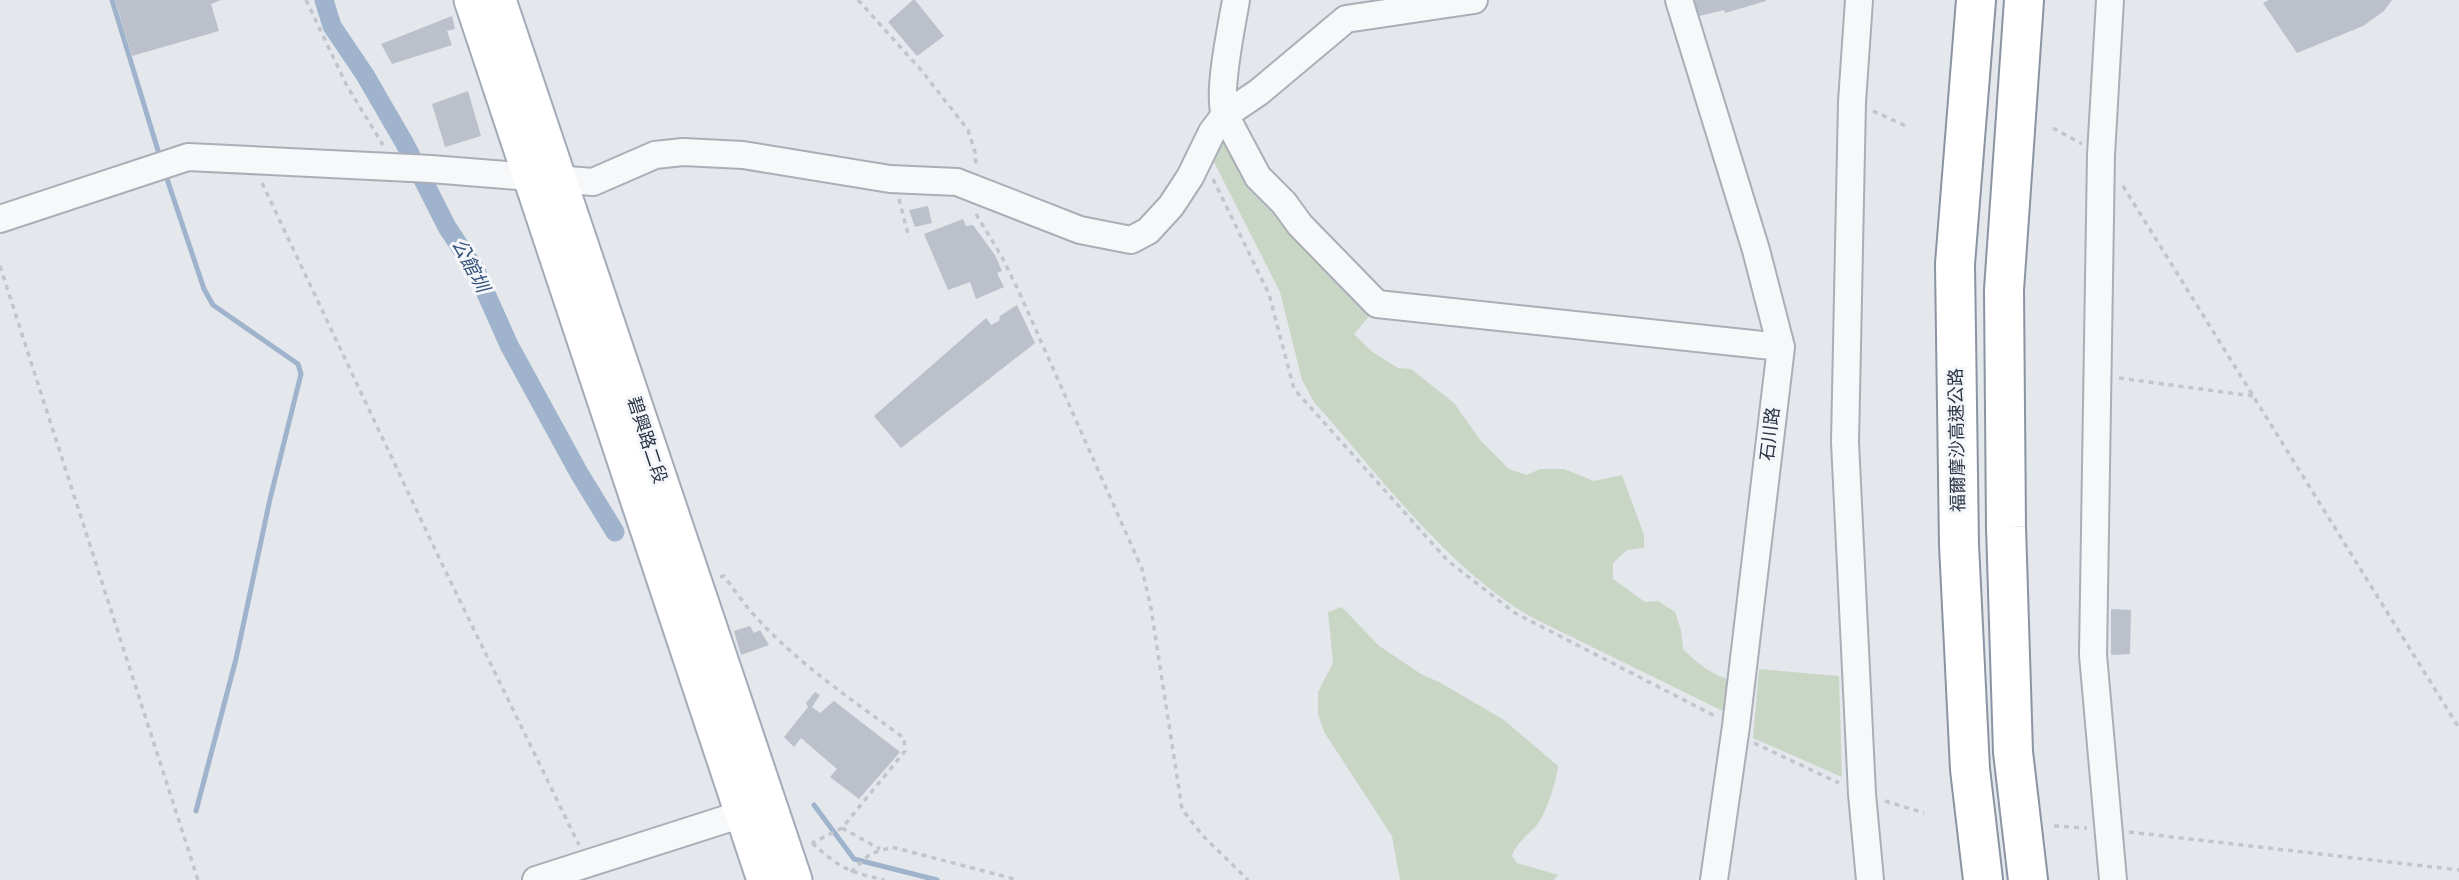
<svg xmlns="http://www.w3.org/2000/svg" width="2459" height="880" viewBox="0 0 2459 880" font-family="Inter,'Noto Sans TC',sans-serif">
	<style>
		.green { fill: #c9d6c5 }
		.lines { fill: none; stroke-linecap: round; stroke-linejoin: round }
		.stream { stroke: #9fb4cc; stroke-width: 5 }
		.canal { stroke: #9fb4cc; stroke-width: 19 }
		.building { fill: #bbc0ca }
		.minor-casing { stroke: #a9aeb7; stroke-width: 30 }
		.major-casing { stroke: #a3abb8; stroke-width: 37 }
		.highway-casing { stroke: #8b94a3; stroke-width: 42 }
		.path { stroke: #c2c5cb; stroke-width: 3.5; stroke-dasharray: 5 5; stroke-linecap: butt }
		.minor { stroke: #f7f8fa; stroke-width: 26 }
		.major { stroke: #fff; stroke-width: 33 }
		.highway { stroke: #fff; stroke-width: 38 }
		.labels { text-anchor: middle; stroke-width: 6; stroke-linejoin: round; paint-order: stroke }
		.street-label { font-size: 18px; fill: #2b3445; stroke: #f4f6f9 }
		.water-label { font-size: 19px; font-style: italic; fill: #34527a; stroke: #f4f6f9 }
	</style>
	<rect width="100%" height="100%" fill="#e4e7ec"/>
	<path class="green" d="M1229,136L1372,313L1354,334L1371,351L1398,368L1411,369L1454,403L1481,441L1509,469L1527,475L1540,469H1564L1594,481L1622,475L1644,535V548L1627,550L1613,563V579L1645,602L1658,601L1675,612L1681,630L1683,649C1698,664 1714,677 1735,681V717L1531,617C1447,568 1379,475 1314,402L1302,380L1280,292L1214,162L1212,152Z
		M1342,607L1378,645L1421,674L1441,683L1504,720L1558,766C1557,780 1546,813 1537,825C1528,835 1516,843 1512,856L1517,863L1558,875L1554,880H1400L1392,836L1324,732L1318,714V692L1333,663L1328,612Z
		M1759,669L1839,676L1842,777L1753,738Z"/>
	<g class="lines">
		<path class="stream" d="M112,0L160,157
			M165,173L204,289L213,305L298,364L301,374L270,499L236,659L196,811
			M814,805L854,859L937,880"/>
		<path class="canal" d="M324,0L332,26L365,75L405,144L447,227L476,271L509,345L579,473L615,532"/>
	</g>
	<path class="building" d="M115,0H221L211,4L219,31L132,56Z
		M913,0H915L944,36L917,56L888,22Z
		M1690,0H1766V1L1725,13L1724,10L1695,17Z
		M2269,0H2392L2384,11L2363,26L2297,53L2263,3Z
		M452,16L455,29L447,31L452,45L392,64L381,44Z
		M468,91L481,136L445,147L432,104Z
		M928,206L932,223L915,227L909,210Z
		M963,219L966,226L973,225L995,255L1002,271L997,273L1004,287L976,299L970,282L948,290L924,234Z
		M1017,305L1035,343L901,448L874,416L986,318L991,325L999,321L1000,316Z
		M2111,609L2131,610L2130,654L2111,655Z
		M750,626L754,633L760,630L769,645L741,655L734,631Z
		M815,692L820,695L812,707L820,713L834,701L900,752L859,799L830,777L837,769L801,738L794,747L784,737L808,707L806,703Z"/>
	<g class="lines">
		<g class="minor-casing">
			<path id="minor" d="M1236,0C1232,25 1217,93 1225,115L1258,177L1284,203L1300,225L1377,304L1781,347
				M1679,0L1756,250L1781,347L1736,726L1714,880
				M1859,0L1852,102L1845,442L1862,794L1870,880
				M2110,0L2101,155L2093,655L2113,880
				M0,219L188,157L431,169L593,182L655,155L683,152L743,155L890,179L957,182L1080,230L1131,240L1148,231L1171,206L1190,177L1212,132L1225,115L1259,92L1346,19L1474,0
				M536,880L742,814L760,821"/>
		</g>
		<g class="major-casing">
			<path id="major" d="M471,0L764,880
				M499,0L795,880"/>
		</g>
		<g class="highway-casing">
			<path id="highway" d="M1976,0L1955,264L1959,545L1970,769L1983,880
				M2024,0L2004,290L2006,527L2013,752L2028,880"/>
		</g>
		<path class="path" d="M306,0L347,86L383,145
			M858,0L922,71L968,130L975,152L976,166
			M1873,111L1906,126
			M2053,128L2082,144
			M1213,179L1269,294L1294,389L1448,561L1515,613L1717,717
			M262,183L442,564L579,845
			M2123,186L2459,728
			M899,199L909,238
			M976,214L1002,257L1020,294L1142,569L1151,608L1182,809L1203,836L1248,880
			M0,266L198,880
			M2119,378L2253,396
			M720,577L724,576C734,589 743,603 754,615C797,663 852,700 904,738L905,751L842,828L812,843
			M1754,743L1839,783
			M1885,801L1924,813
			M2054,826L2087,828
			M842,828L880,849
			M2129,832L2459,870
			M812,843C841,869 847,871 884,880
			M851,872L870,854L892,847L1018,880"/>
		<use href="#minor" class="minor"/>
		<use href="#major" class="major"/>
		<use href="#highway" class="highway"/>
	</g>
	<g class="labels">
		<g class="street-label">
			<text transform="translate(1770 434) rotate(-83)" y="6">石川路</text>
			<text transform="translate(647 440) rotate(72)" y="6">碧興路二段</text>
			<text transform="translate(1957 440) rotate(-91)" y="6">福爾摩沙高速公路</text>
		</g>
		<g class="water-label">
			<text transform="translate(471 265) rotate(62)" y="7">公館圳</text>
		</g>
	</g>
</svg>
